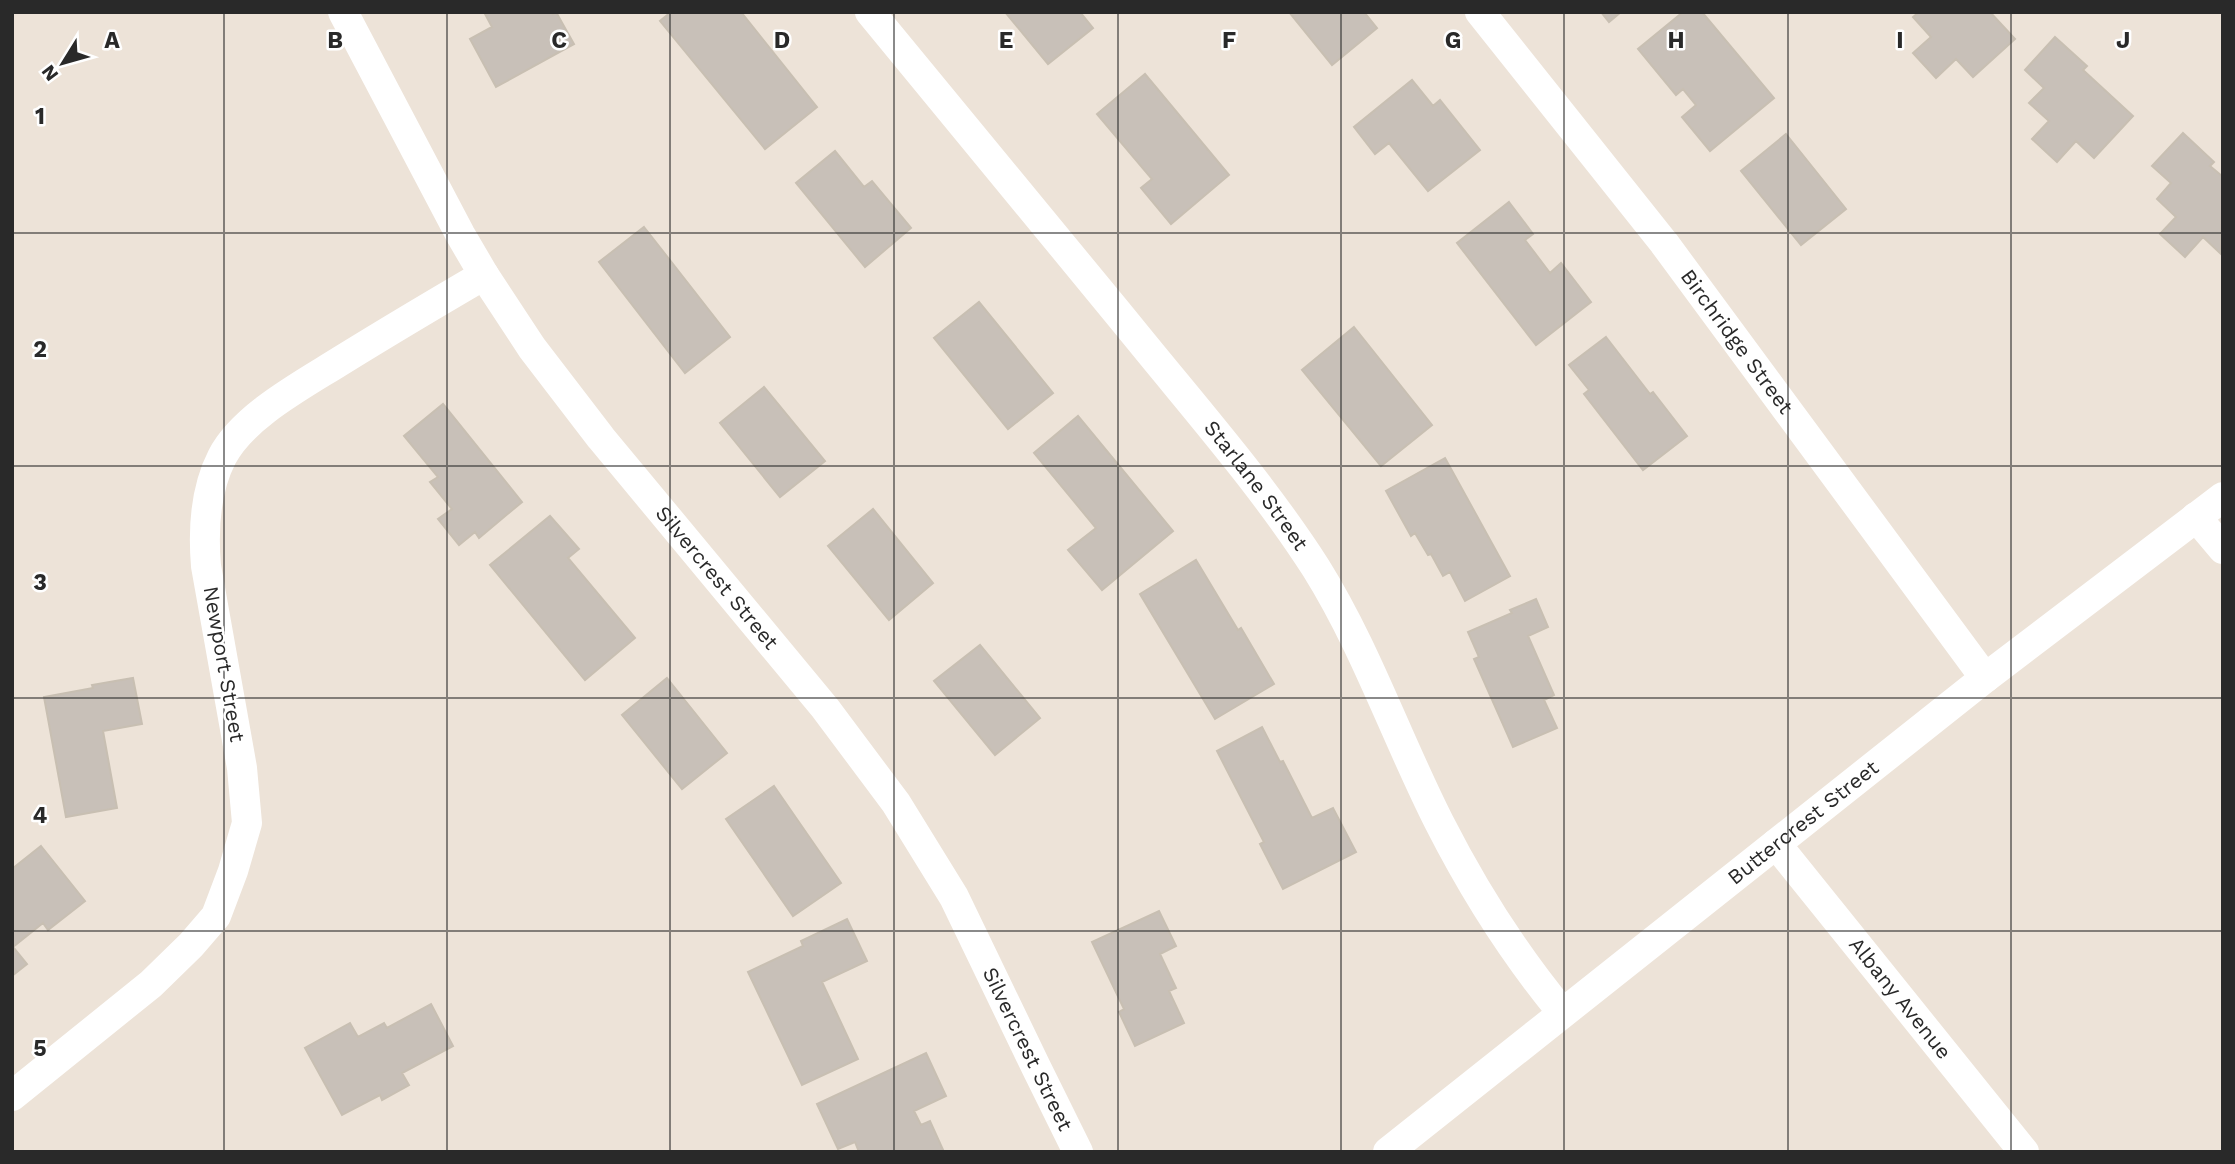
<svg xmlns="http://www.w3.org/2000/svg" width="2235" height="1164" viewBox="0 0 2235 1164" font-family="'Work Sans',sans-serif">
	<style>
		.building { fill: #c8c0b8; stroke: #c8bfb2; stroke-width: 2 }
		.lines { fill: none; stroke-linecap: round; stroke-linejoin: round }
		.street { stroke: #fff; stroke-width: 30 }
		.grid { fill: none; stroke: #292929; stroke-width: 2; stroke-opacity: 0.55 }
		.labels { text-anchor: middle; stroke-width: 5; stroke-linejoin: round; paint-order: stroke }
		.street-label { font-size: 21px; fill: #292929; stroke: #fff }
		.grid-label { font-size: 23px; text-anchor: middle; font-weight: bold; fill: #292929; stroke: #fff; stroke-width: 5; stroke-linejoin: round; paint-order: stroke }
	</style>
	<rect width="100%" height="100%" fill="#ede3d8"/>
	<path class="building" d="M484,12H552L553,14L556,12L574,44L496,87L470,39L492,27Z
		M671,12H741L817,107L765,149L660,21Z
		M1005,12H1080L1093,28L1048,64Z
		M1289,12H1364L1377,28L1332,65Z
		M1601,12H1621L1609,22Z
		M1683,12H1702L1774,98L1710,151L1682,117L1696,105L1683,89L1676,95L1638,49Z
		M1919,12H1990L2015,39L1973,77L1956,59L1936,78L1913,53L1931,37L1913,17Z
		M2055,37L2087,66L2083,70L2133,116L2094,158L2076,141L2057,162L2032,139L2049,121L2029,103L2044,88L2025,70Z
		M1145,74L1229,175L1171,224L1141,188L1152,179L1097,114Z
		M1412,80L1433,106L1440,100L1480,150L1428,191L1389,143L1375,154L1354,127Z
		M2183,133L2214,162L2210,166L2223,177L2221,254L2203,237L2185,257L2160,234L2176,217L2157,199L2171,183L2152,166Z
		M1786,134L1846,209L1801,245L1741,171Z
		M835,151L864,187L872,181L911,228L865,267L796,183Z
		M1509,202L1533,234L1525,240L1550,273L1561,263L1591,302L1536,345L1457,243Z
		M644,227L730,337L685,373L599,262Z
		M979,302L1053,393L1008,429L934,338Z
		M1354,327L1432,425L1381,466L1302,370Z
		M1606,337L1650,394L1653,392L1687,436L1643,470L1584,394L1589,390L1569,365Z
		M764,387L825,461L780,497L720,423Z
		M443,404L522,502L479,538L475,532L459,545L438,519L452,509L430,482L438,477L404,436Z
		M1078,416L1173,531L1102,590L1068,550L1096,528L1034,453Z
		M1445,458L1510,576L1465,601L1450,572L1443,576L1431,554L1428,555L1415,533L1411,536L1386,491Z
		M873,509L933,583L889,620L828,546Z
		M550,516L579,549L568,558L635,638L585,680L490,565Z
		M1196,560L1238,630L1241,628L1274,684L1215,719L1140,594Z
		M1536,599L1548,627L1528,636L1554,695L1544,700L1557,728L1513,747L1474,659L1479,657L1468,632L1512,613L1510,610Z
		M980,645L1040,718L995,755L934,681Z
		M133,678L142,724L103,731L117,808L66,817L44,697L93,688L92,685Z
		M667,678L727,753L682,789L622,715Z
		M1262,727L1280,762L1283,761L1312,818L1333,808L1356,852L1283,889L1260,844L1264,842L1217,751Z
		M774,786L841,883L793,916L726,819Z
		M41,846L85,901L48,930L43,923L13,947L27,964L12,976V869Z
		M1159,911L1176,946L1160,954L1176,988L1169,991L1184,1023L1135,1046L1119,1012L1124,1009L1092,942Z
		M847,919L867,961L822,982L858,1059L802,1085L748,972L803,946L801,941Z
		M431,1004L453,1046L402,1073L409,1085L382,1100L380,1095L342,1115L305,1048L350,1023L358,1037L384,1023L387,1028Z
		M926,1053L946,1096L914,1111L921,1125L930,1121L944,1152H859L855,1142L838,1149L817,1104Z"/>
	<g class="lines">
		<g class="street">
			<path id="s1" d="M343,12L460,234L484,275L532,348L601,438L825,708L896,803L954,897L1036,1067L1078,1152"/>
			<path id="s2" d="M870,12C960,122 1050,230 1139,339C1200,414 1264,487 1316,568C1366,648 1396,737 1439,822C1473,889 1514,954 1562,1012"/>
			<path id="s3" d="M1480,12L1664,243L1985,678"/>
			<path d="M2196,517L2223,549"/>
			<path id="s4" d="M1776,844L2024,1152"/>
			<path d="M12,1096L151,984L191,945L216,916L233,871L247,823L242,768L206,566C203,530 205,490 222,457C243,416 304,384 342,360C389,331 436,303 484,275"/>
			<path id="s5" d="M1388,1152L1985,678L2223,497"/>
		</g>
	</g>
	<path class="grid" d="M224,12V1152M447,12V1152M670,12V1152M894,12V1152M1118,12V1152M1341,12V1152M1564,12V1152M1788,12V1152M2011,12V1152M12,233H2223M12,466H2223M12,698H2223M12,931H2223"/>
	<g class="labels">
		<g class="street-label">
			<text dy="7" stroke="none"><textPath href="#s3" startOffset="418">Birchridge Street</textPath></text>
			<text dy="7" stroke="none"><textPath href="#s2" startOffset="611">Starlane Street</textPath></text>
			<text dy="7" stroke="none"><textPath href="#s1" startOffset="681">Silvercrest Street</textPath></text>
			<text transform="translate(224 664) rotate(80)" y="7">Newport Street</text>
			<text dy="7" stroke="none"><textPath href="#s5" startOffset="530">Buttercrest Street</textPath></text>
			<text dy="7" stroke="none"><textPath href="#s4" startOffset="198">Albany Avenue</textPath></text>
			<text dy="7" stroke="none"><textPath href="#s1" startOffset="1248">Silvercrest Street</textPath></text>
		</g>
	</g>
	<g class="grid-label">
		<text x="112" y="48">A</text>
		<text x="335" y="48">B</text>
		<text x="559" y="48">C</text>
		<text x="782" y="48">D</text>
		<text x="1006" y="48">E</text>
		<text x="1229" y="48">F</text>
		<text x="1453" y="48">G</text>
		<text x="1676" y="48">H</text>
		<text x="1900" y="48">I</text>
		<text x="2123" y="48">J</text>
		<text x="40" y="124">1</text>
		<text x="40" y="357">2</text>
		<text x="40" y="590">3</text>
		<text x="40" y="823">4</text>
		<text x="40" y="1056">5</text>
	</g>
	<rect width="2235" height="1164" fill="none" stroke="#292929" stroke-width="28"/>
	<g transform="translate(63 63) rotate(233)" stroke="#ffffff" stroke-width="5" paint-order="stroke">
	<path d="M0-5L12 26L0 18L-12 26Z" fill="#292929"/>
	<text y="-10" font-size="19" font-weight="bold" text-anchor="middle" fill="#292929">N</text>
	</g>
</svg>
